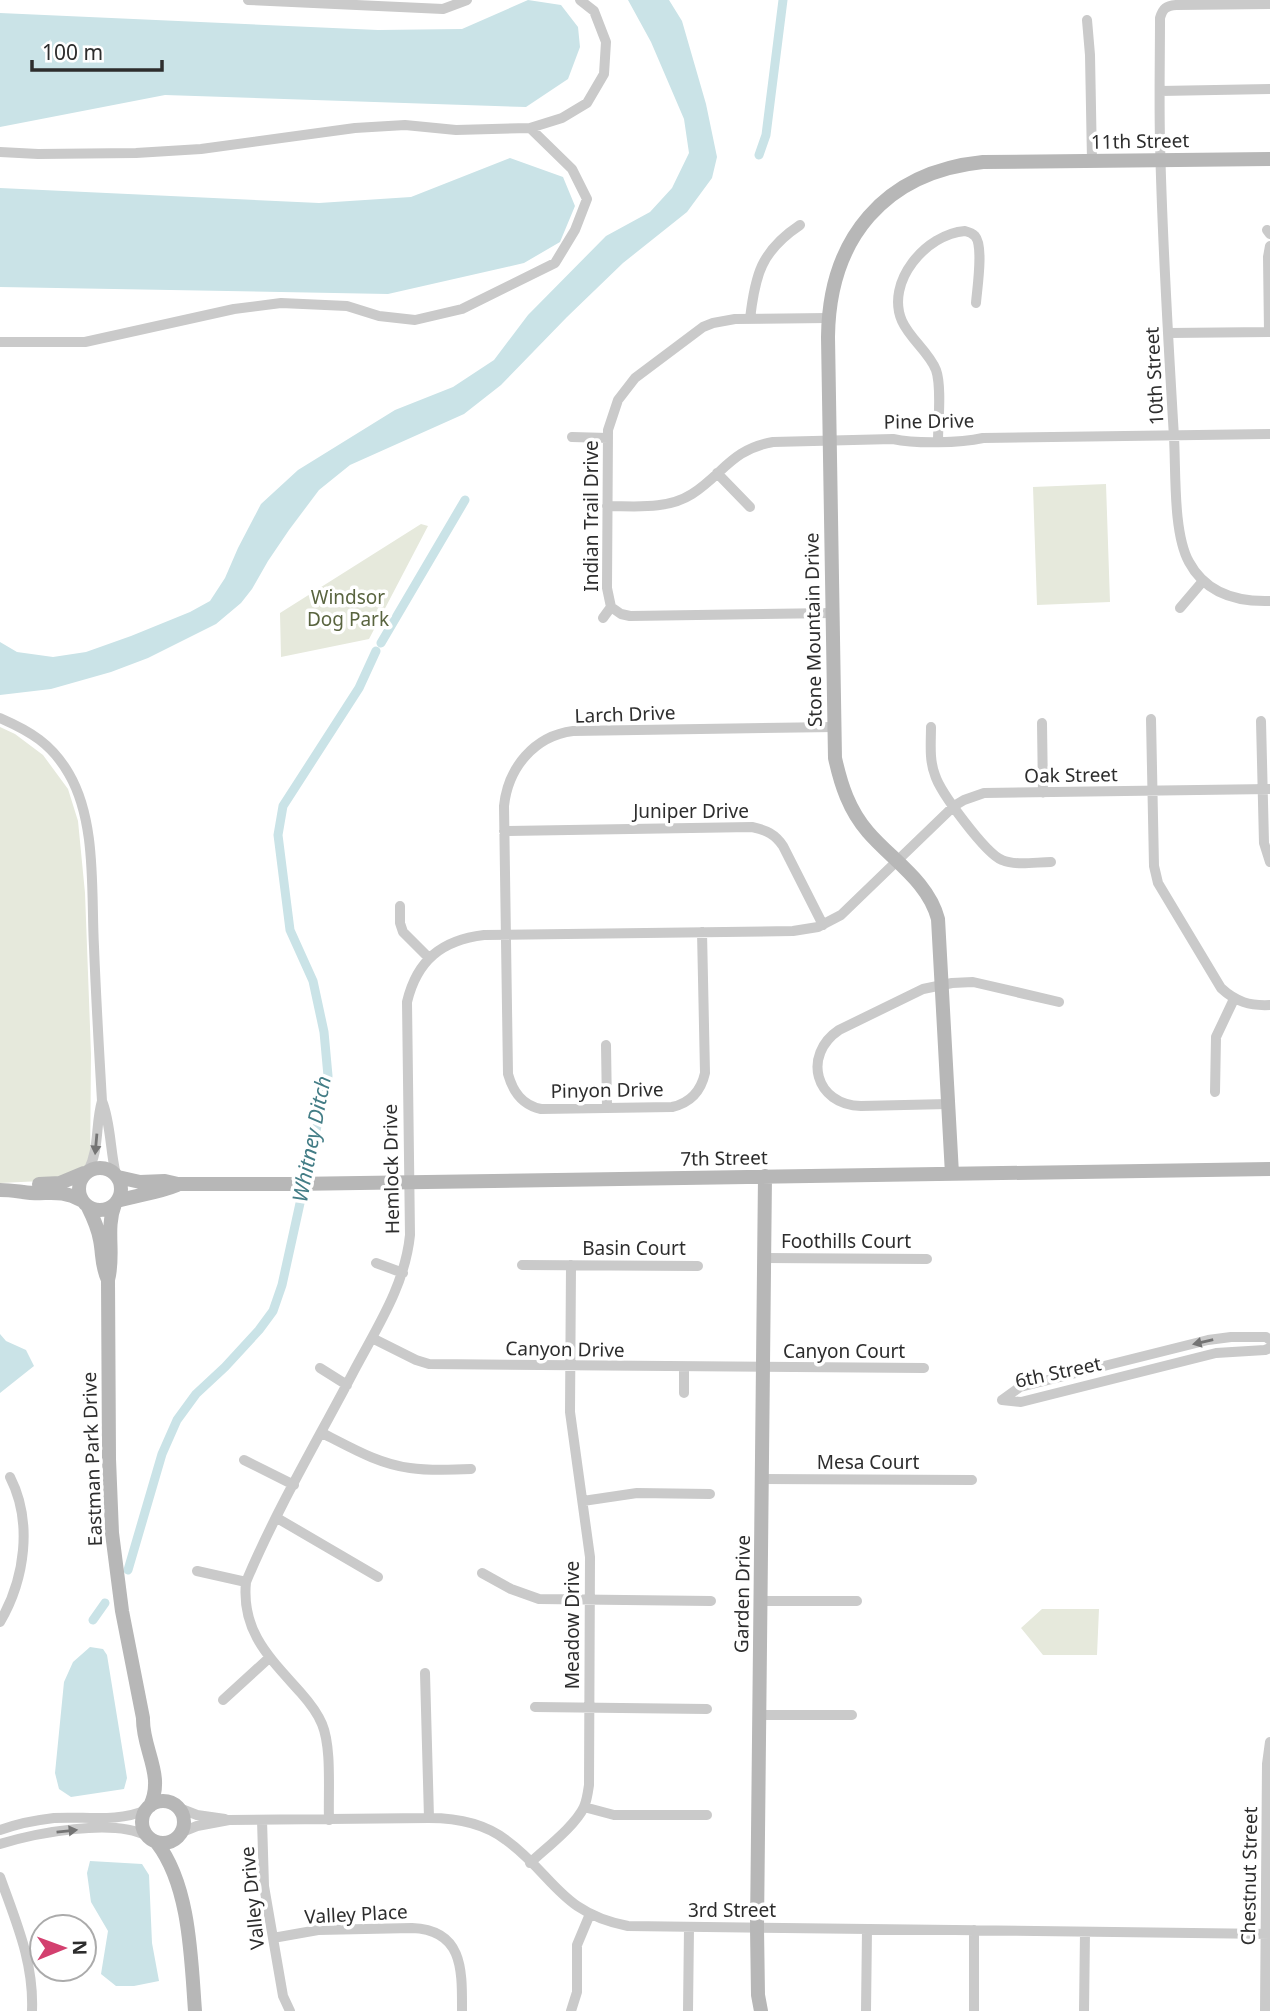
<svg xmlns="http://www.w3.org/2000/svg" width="1270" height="2011" viewBox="0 0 1270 2011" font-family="'Noto Sans',sans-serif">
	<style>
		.green { fill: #e6e9dc }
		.water { fill: #cae3e7 }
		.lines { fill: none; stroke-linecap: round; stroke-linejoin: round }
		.canal { stroke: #cae3e7; stroke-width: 9 }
		.street { stroke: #cacaca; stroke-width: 10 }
		.secondary { stroke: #b7b7b7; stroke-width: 14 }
		.oneway { fill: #747474 }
		.labels { text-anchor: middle; stroke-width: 7; stroke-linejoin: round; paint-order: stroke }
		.street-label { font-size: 19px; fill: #2d2d2d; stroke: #fff }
		.park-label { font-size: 19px; fill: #59643f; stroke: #fff }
		.water-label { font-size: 21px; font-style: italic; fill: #437d86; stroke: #fff }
	</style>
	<rect width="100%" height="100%" fill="#fff"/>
	<path class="green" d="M1106,484L1110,602L1037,605L1033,487Z
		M421,524L428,526L369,639L281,657L280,613Z
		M0,727L15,734L43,755L68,789L78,821L85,893L91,1054L90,1173L84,1179L0,1183Z
		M1042,1609H1099L1097,1655H1043L1021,1628Z"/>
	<path class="water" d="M528,0L561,5L578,27L580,47L568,79L526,107L165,95L0,127V13L378,30L462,29Z
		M628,0H669L682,21L706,104L717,157L712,178L687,212L623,263L567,317L501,385L464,414L350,465L319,490L289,530L268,561L252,589L241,603L216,624L148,658L111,672L51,689L0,695V642L17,652L53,657L86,652L131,636L190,612L210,601L225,578L238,548L261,504L298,470L395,410L453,387L494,360L528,315L606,236L650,212L672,188L689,153L684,119L651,42Z
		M510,158L563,177L575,206L560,242L524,263L388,294L0,287V188L319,203L411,197Z
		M0,1334L6,1341L26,1350L34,1366L0,1393Z
		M90,1647L103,1649L107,1655L127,1778L124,1789L71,1797L59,1789L55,1773L64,1682L73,1662Z
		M90,1861L142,1864L149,1875L152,1943L159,1981L134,1986H116L101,1974L108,1931L91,1902L87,1873Z"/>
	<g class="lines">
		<path class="canal" d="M759,155L766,135L783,0
			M381,643L465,500
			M128,1570L162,1454L177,1420L196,1394L225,1367L259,1330L273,1311L282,1285L328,1076L324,1032L313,981L290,930L278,835L283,806L359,688L376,651
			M93,1620L105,1603"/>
		<path class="street" d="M248,0L443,9L467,0
			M1270,4L1176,5C1166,6 1163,8 1160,18C1160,59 1159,100 1160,140C1162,239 1168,338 1174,437C1176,472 1173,533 1189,562C1206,594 1237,602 1270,601
			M1087,20L1090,55L1092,161
			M1160,91L1270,89
			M0,152L38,154L136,153L201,149L355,128L405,125L456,130L530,128L562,118L587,103L604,74L606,42L594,11L580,0
			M1267,230L1270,234
			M828,318L735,319L713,323L703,327L635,378L618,400L608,430L607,588L611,607L621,614L630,616L832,613
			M750,319C755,275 761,251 800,225
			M1269,332L1268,257L1270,246
			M1169,333L1270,332
			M0,342H85L234,309L281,303L347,306L379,316L415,320L462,309L555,263L575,230L587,199L572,169L530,128
			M572,437L608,438
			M938,441C938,423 942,386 936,370C929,352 910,339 902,321C885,282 926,234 965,231C969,232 972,233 975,236C984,246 977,289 976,303
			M717,473L750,507
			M607,506C635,506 667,510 692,494C723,474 732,449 773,442L893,439C916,444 960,443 983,438L1270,434
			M1180,608L1203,581
			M603,618L611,607
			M0,718C30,731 52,744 69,774C97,822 91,892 94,947C96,998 99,1050 102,1101C95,1125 100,1148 88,1171
			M1151,719L1154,866L1158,883L1221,988C1236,1002 1250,1006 1270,1005
			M1261,721L1264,843L1270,862
			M1042,723L1043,793
			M931,727C931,742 929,760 935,775C940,792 986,854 1002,860C1016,866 1036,862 1051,862
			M504,831L752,827C766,830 775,834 783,846L823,925
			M400,906V923L403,932L429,958
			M702,932L705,1073C701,1091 690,1103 672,1107L541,1109C522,1105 513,1092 508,1074L504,806C508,768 534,736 573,731L834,727
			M606,1045L607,1108
			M1215,1092L1216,1037L1234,999
			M102,1101C111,1123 110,1151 116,1175
			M948,1104L861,1106C815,1105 802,1055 839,1030L923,989L952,983L973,982L1059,1002
			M765,1258L927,1259
			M376,1263L403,1273
			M522,1265L698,1266
			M372,1338L416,1360L429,1364L924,1368
			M320,1368L347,1385
			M684,1368V1393
			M1002,1400L1020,1387L1208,1340L1231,1337H1266L1270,1340
			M1002,1400L1021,1402L1216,1353L1265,1350L1270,1348
			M322,1433C350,1447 378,1464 410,1468C430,1471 451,1470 471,1469
			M244,1460L294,1485
			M763,1479L972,1480
			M583,1501L637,1493L710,1494
			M277,1518L378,1577
			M197,1571L246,1582
			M482,1573L511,1589L539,1599L711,1601
			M761,1601H857
			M0,1622C25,1579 33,1522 10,1477
			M425,1673L429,1818
			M223,1700L269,1658
			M535,1707L707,1709
			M760,1715H852
			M584,1807L614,1815H707
			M179,1808L197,1815L225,1819
			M262,1820L264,1886L283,1996L290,2011
			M329,1820C328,1792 332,1748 322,1724C317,1712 309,1702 301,1693C270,1658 241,1632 246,1582C277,1508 319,1438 356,1367C379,1324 405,1284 410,1235L407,1002C417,960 442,940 484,935L793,931L818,927L841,915L954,806L964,800L984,793L1270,789
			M0,1830C17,1824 36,1820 54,1818C84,1816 117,1823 146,1810
			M182,1832L197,1826L229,1820L429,1818C456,1818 484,1823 506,1840C554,1875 560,1913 628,1926L1270,1934
			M0,1844C36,1833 113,1818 147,1836
			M530,1863C546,1848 575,1826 584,1807C587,1800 588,1792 589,1785L590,1557L570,1412L571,1265
			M0,1877C16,1922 34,1962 32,2011
			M273,1938L318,1930L412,1928C464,1930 462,1971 462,2011
			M571,2011L577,1992V1945L590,1914
			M688,2011L689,1928
			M866,2011L867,1929
			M974,2011V1930
			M1084,2011L1085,1932
			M1265,2011L1267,1764L1270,1742"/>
		<path class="secondary" d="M79 1189a21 21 0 1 1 42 0a21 21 0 1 1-42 0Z
			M952,1174L938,919C928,881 892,860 868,832C849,810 841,785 835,758L828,337C829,239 884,172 983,162L1270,159
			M118,1177L140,1182L165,1181L178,1184H293L1270,1169
			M39,1184L60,1183L84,1173
			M0,1190C9,1190 15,1191 23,1192C45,1196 59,1188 81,1200
			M117,1201C137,1195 158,1193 177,1185
			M115,1204C105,1229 115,1254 108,1280L109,1459L112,1533L122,1611L143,1718C142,1749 165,1775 150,1806
			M88,1207C93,1217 98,1228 100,1240C103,1255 101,1265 108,1280
			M142 1822a21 21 0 1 1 42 0a21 21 0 1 1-42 0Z
			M157,1843C190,1886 191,1958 195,2011
			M761,2011L758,1995L757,1928L765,1176"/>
	</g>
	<defs><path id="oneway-solid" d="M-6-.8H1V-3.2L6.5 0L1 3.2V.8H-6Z" transform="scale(1.75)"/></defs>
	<g class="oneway">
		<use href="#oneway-solid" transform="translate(96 1144) rotate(95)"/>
		<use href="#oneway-solid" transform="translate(1203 1342) rotate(167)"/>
		<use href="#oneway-solid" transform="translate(67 1831) rotate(-6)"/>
	</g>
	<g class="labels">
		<g class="street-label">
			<text transform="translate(1140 141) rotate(-1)" y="7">11th Street</text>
			<text transform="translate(1154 376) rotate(-93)" y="7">10th Street</text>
			<text transform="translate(929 421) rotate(-1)" y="7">Pine Drive</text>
			<text transform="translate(591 516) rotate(-90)" y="7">Indian Trail Drive</text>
			<text transform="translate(813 630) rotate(-91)" y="7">Stone Mountain Drive</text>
			<text transform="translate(625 714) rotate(-2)" y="7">Larch Drive</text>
			<text transform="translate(1071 775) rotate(-1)" y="7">Oak Street</text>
			<text x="691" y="818">Juniper Drive</text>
			<text transform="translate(607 1090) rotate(-1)" y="7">Pinyon Drive</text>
			<text transform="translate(724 1158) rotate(-1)" y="7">7th Street</text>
			<text transform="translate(391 1169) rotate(-91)" y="7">Hemlock Drive</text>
			<text x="846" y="1248">Foothills Court</text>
			<text x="634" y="1255">Basin Court</text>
			<text transform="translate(565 1349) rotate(1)" y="7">Canyon Drive</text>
			<text x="844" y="1358">Canyon Court</text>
			<text transform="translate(1058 1372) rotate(-12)" y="7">6th Street</text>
			<text transform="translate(92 1459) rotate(-92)" y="7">Eastman Park Drive</text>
			<text x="868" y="1469">Mesa Court</text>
			<text transform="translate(742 1594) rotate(-89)" y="7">Garden Drive</text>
			<text transform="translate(572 1625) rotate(-90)" y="7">Meadow Drive</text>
			<text transform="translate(1249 1876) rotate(-89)" y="7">Chestnut Street</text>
			<text transform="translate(252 1898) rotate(-96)" y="7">Valley Drive</text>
			<text x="732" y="1917">3rd Street</text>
			<text transform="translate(356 1914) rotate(-3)" y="7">Valley Place</text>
		</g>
		<g class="park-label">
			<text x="348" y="604">Windsor<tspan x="348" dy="22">Dog Park</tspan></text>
		</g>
		<g class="water-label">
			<text transform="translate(312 1139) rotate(-79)" y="7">Whitney Ditch</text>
		</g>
	</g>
	<g transform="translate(63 1948) rotate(89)"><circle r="33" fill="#ffffff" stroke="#ababab" stroke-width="2"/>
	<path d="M0-5L12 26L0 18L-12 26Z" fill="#d3406f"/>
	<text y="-10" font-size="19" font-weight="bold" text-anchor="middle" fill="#2d2d2d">N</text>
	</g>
	<path d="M32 60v10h130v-10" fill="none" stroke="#2d2d2d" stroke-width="3.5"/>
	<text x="42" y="60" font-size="21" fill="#2d2d2d" stroke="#ffffff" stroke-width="5" paint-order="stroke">100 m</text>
</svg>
